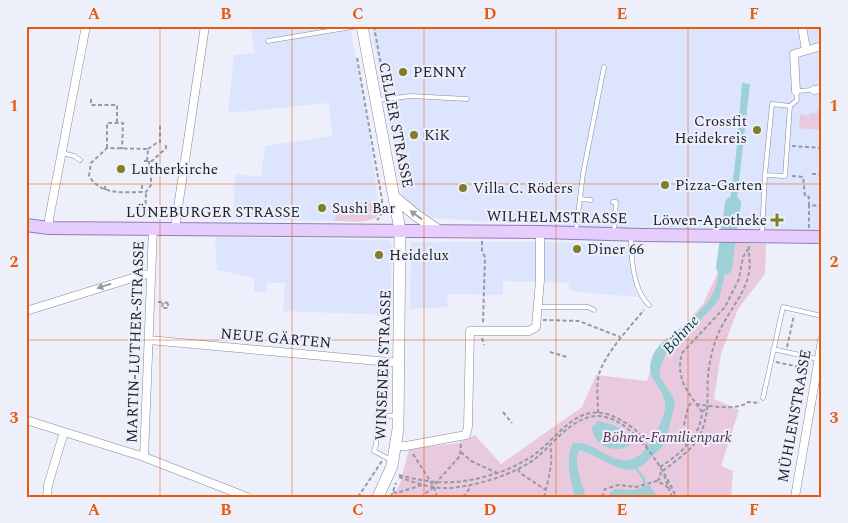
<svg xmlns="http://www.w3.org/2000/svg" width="848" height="523" viewBox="0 0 848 523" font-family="Spectral,serif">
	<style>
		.built { fill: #dce4fe }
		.green { fill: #e8c9de }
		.water { fill: #9ed0d7 }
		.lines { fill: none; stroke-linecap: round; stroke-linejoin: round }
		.stream { stroke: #9ed0d7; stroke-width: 2.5 }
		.river { stroke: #9ed0d7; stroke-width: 16 }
		.lane-casing { stroke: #8389a0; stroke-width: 5 }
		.street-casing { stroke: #8389a0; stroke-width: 9 }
		.secondary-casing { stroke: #8389a0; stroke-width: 12 }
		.primary-casing { stroke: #947cb3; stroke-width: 14 }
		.path { stroke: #9799a4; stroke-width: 2; stroke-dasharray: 4 2.5; stroke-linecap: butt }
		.lane { stroke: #fff; stroke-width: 4 }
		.street { stroke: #fff; stroke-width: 8 }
		.secondary { stroke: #fff; stroke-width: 11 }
		.primary { stroke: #e5cefe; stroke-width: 12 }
		.oneway { fill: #9a9b9f }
		.grid { fill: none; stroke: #e8590c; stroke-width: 1; stroke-opacity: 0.55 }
		.poi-dot { fill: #807e26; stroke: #edf0fb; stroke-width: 2 }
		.labels { text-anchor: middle; stroke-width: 4; stroke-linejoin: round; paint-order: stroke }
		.poi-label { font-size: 15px; fill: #1e2029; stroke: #edf0fb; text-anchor: start }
		.street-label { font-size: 15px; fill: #1e2029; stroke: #edf0fb }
		.park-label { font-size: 15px; font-style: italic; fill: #5b2c4e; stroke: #edf0fb }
		.water-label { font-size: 16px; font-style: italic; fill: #144248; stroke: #edf0fb }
		.neatline { fill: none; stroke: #e8590c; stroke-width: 2 }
		.grid-label { font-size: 16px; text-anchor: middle; font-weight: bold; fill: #e8590c }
	</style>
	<rect width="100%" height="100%" fill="#edf0fb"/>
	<path class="built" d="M250,26H350L370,138L378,201L336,206L335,221L233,219L235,174L261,177L265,146L332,136L329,103L228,113L234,55L255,53Z
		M371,26H822V230L583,227L429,218L418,213L403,197Z
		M215,237L387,240L391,243L392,247L390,315L283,311L285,283H267L266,293L254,292V278L217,270Z
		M411,242H547L630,245L631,272L637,297L569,291V283L503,281V295L447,294L448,307L410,309Z"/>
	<path class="green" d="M818,108H822V130L799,128L800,114L809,116L810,113L817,114Z
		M378,201C378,205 379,210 378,214C375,225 344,221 335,221L336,206Z
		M721,242L766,244L765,274L738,309L721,354L714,399L739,410L721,466L733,471L731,497H393L400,484L409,449L458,443L475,435L501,464L582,407L596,375L647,381L657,349L681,329L703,304L718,272Z"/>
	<path class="water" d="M742,83L750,84L734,225H727L736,155Z
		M721,245H731L719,300L694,327L669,345L660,369V377L673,397L675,403L666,440L662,447L642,466L628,470L618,468L588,453L579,450C573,463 582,484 586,497H574C572,480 564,460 573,443C596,439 613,470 637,457C649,451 668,415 665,402C661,383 642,377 654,353C659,343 671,336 679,329C690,320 704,309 711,297C720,284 719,260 721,245Z
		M598,421C610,423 635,431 629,446C613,454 593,445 592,427Z
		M648,485L651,487L657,497H609L610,493L615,489L635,490Z"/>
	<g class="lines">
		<path class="stream" d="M634,466L644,479V486"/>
		<path class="river" d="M724,267L733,204"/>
		<g class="lane-casing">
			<path id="lane" d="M268,41L358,26
				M378,100L411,96L467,99
				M790,106L797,100L796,91L814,90
				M62,153L74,156L80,160
				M580,199L591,200
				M613,202H616L614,231
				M576,231L583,174L604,67
				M762,233L765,175L772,104L790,106L785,176L765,175
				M631,237C631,258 633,290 649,305
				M538,307H588L594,310
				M773,349L818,359
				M763,398L783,307L822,316
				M391,460L374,451L376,445L377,415L396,416"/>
		</g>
		<g class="street-casing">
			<path id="street" d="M802,26L806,50
				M814,90L822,89
				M796,91L794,54L822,46
				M49,228V219L86,26
				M176,228V221L205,26
				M26,311L142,275L151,274
				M149,340L400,363
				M26,420L144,457L247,497
				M396,446H406L466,435L468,427L470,331H529L536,327L540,280V232
				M144,457L153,228
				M47,497L48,485L64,432
				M795,497L822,340"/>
		</g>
		<g class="secondary-casing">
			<path id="secondary" d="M362,26L400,230L398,429L392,466L378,497
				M394,197L417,216L439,231"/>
		</g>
		<g class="primary-casing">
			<path id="primary" d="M26,225L49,228L540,232L642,235L822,237"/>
		</g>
		<path class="path" d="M374,26L386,94
			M357,58L382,200C382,208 383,214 377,220
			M91,99V105H117V123
			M160,143V126
			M792,146L822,148
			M107,148V123H123L122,149
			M148,149L158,142
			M144,161H152L166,148V144
			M147,161L148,149L107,148L91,163L89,176C101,196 125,192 146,192L151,185V171
			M145,170L176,171
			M149,171V161
			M812,174H822
			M792,176L803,177L805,196L809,197V205L822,206
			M142,185V192
			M105,190V185
			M145,217L146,192
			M809,228V205
			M482,241V251L485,257L483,323
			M158,302L169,303
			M163,303L162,308H168V304
			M543,320L579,321L620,337
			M482,338L484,345
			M787,347L794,315
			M550,352L567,357
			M776,362L808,369
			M696,404C710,406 738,411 748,402L760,403
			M503,412L512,423
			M702,412L709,406
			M598,413C598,401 596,385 599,374C606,352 630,327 644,310
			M684,425L688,407L693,401
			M684,442L687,446
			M461,452L471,461L497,473
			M413,454L434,487L437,497
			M660,467C681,453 700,438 702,412C688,392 675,379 682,353L725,307L739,279L743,257L748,249
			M518,469L520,473L546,490
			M663,471C675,461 691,451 699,437C713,409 704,390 710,362C712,350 716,337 722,326C731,308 746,292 749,272C751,262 748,254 749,245
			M399,475C436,485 460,485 497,473C508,470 521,463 531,457C563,435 579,394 624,422C634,428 644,436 647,447
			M664,475L672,497
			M399,477C415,483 433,489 450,488C476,486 516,474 536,458C552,445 566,425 586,418C625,404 664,468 676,497
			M657,481L660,478L661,469
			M435,484L460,456L461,443
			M393,492L397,493L422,485
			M358,497L382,461
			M391,497L396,483
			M420,497L433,488
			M463,497L470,488L469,485
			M544,497C548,481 554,461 550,445
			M602,497L605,489L618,485L636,487L657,481L669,488"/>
		<use href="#lane" class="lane"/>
		<use href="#street" class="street"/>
		<use href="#secondary" class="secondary"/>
		<use href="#primary" class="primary"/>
	</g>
	<defs><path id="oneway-solid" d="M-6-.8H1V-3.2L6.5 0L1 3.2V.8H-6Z" transform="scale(1.25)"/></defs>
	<g class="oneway">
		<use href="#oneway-solid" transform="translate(416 215) rotate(-144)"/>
		<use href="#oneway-solid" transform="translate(104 286) rotate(163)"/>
	</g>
	<path class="grid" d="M160,26V497M292,26V497M424,26V497M556,26V497M688,26V497M26,184H822M26,340H822"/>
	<g class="poi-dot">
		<circle cx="403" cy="72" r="5"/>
		<circle cx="757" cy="130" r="5"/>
		<circle cx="414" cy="135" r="5"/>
		<circle cx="121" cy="169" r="5"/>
		<circle cx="665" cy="185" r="5"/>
		<circle cx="463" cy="188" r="5"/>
		<circle cx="322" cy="208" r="5"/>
		<path d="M774.5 212.5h5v5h5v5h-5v5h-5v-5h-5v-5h5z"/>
		<circle cx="577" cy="249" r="5"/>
		<circle cx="379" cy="255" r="5"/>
	</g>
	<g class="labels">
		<g class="poi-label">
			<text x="413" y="77">PENNY</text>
			<text x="747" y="126" text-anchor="end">Crossfit<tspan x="747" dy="17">Heidekreis</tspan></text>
			<text x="424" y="140">KiK</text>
			<text x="131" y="174">Lutherkirche</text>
			<text x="675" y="190">Pizza-Garten</text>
			<text x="473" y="193">Villa C. Röders</text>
			<text x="332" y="213">Sushi Bar</text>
			<text x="767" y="225" text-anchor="end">Löwen-Apotheke</text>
			<text x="587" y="254">Diner 66</text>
			<text x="389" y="260">Heidelux</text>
		</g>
		<g class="street-label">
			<text transform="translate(396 125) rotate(79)" y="5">CELLER STRASSE</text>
			<text x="213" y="217">LÜNEBURGER STRASSE</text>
			<text transform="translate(557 217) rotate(1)" y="5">WILHELMSTRASSE</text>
			<text transform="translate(276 338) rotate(5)" y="5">NEUE GÄRTEN</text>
			<text transform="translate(135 342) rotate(-88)" y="5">MARTIN-LUTHER-STRASSE</text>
			<text transform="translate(383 365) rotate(-88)" y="5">WINSENER STRASSE</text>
			<text transform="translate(794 416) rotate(-80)" y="5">MÜHLENSTRASSE</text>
		</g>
		<g class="park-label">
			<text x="667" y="442">Böhme-Familienpark</text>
		</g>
		<g class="water-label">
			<text transform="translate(680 334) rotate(-48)" y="6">Böhme</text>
		</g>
	</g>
	<rect width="848" height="523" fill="none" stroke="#edf0fb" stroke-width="55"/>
	<rect x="28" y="28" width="792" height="468" class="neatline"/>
	<g class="grid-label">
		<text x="94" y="19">A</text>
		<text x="226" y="19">B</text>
		<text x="358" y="19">C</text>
		<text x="490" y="19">D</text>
		<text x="622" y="19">E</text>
		<text x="754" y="19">F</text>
		<text x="14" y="111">1</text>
		<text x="834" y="111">1</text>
		<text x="14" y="267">2</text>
		<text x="834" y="267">2</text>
		<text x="14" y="423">3</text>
		<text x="834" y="423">3</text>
		<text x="94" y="515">A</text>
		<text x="226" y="515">B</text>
		<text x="358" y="515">C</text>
		<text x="490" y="515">D</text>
		<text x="622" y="515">E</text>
		<text x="754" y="515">F</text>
	</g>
</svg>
